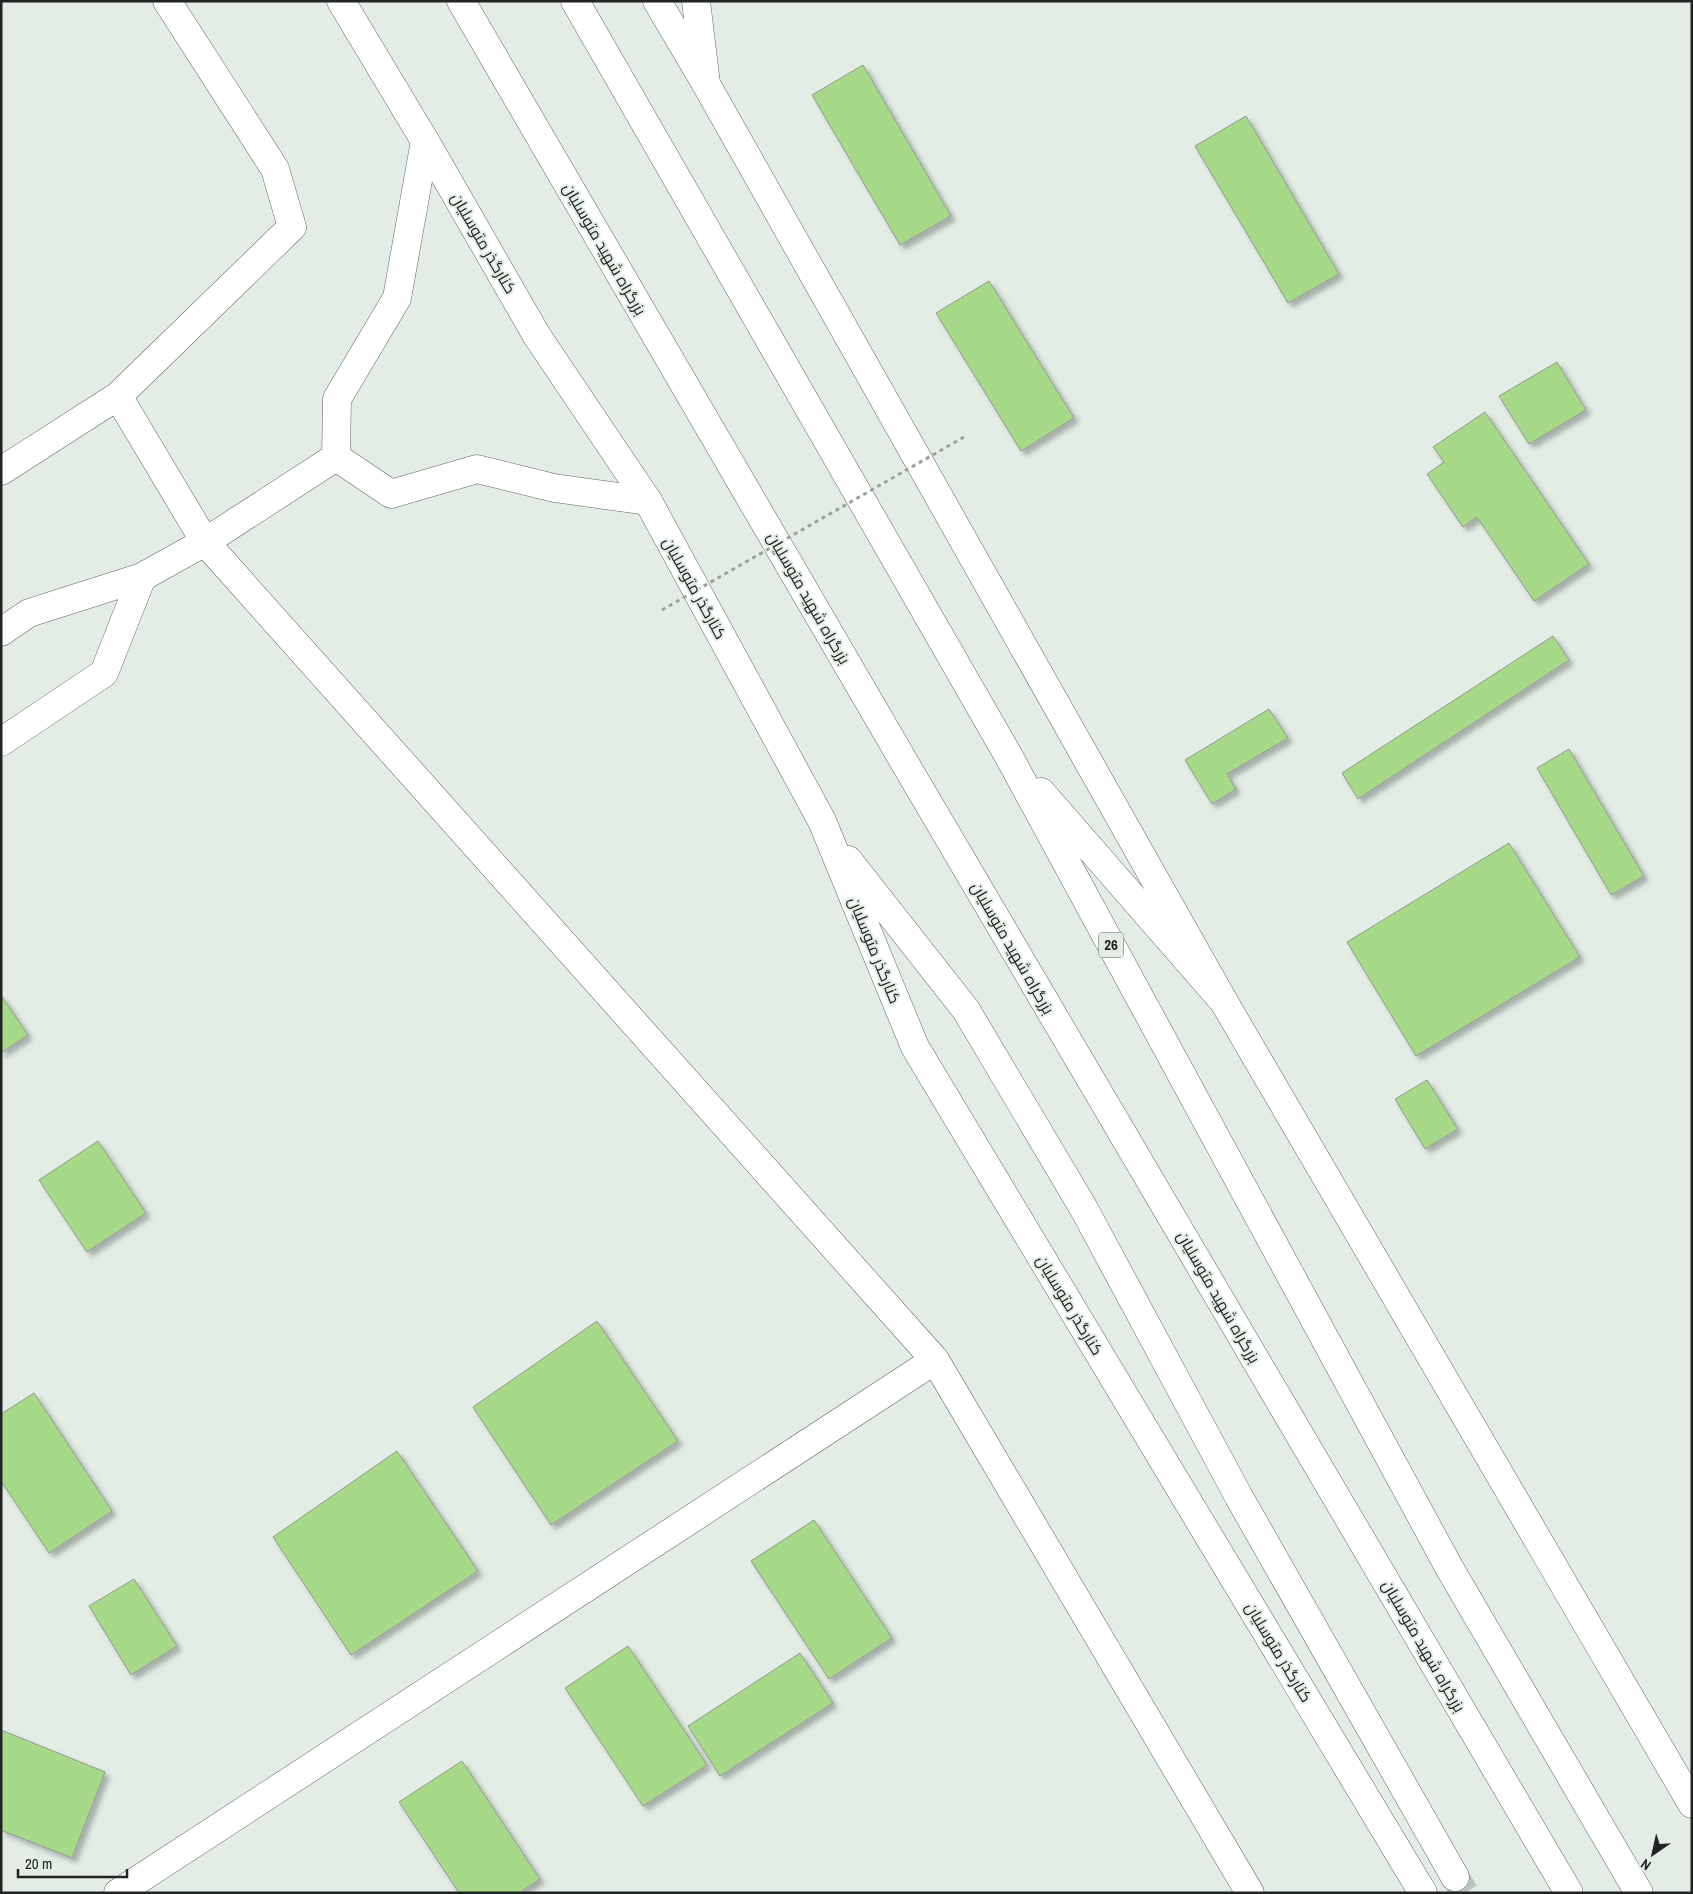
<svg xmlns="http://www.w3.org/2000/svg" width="1693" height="1894" viewBox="0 0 1693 1894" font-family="'Archivo Narrow',Cairo,sans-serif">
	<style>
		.building { fill: #a7da88; stroke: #939890; filter: url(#shadow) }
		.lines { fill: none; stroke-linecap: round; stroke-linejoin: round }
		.major-tunnel { stroke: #bcc5bf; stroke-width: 28; stroke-dasharray: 28 14; stroke-linecap: butt }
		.minor-casing { stroke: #5f6761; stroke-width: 29 }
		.major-casing { stroke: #5f6761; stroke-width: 29 }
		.highway-casing { stroke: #5f6761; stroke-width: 29 }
		.minor { stroke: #fff; stroke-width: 28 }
		.major { stroke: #fff; stroke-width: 28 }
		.highway { stroke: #fff; stroke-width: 28 }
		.path-bridge { stroke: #9ba29d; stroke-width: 3; stroke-dasharray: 4 4; stroke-linecap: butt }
		.labels { text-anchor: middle; stroke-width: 4; stroke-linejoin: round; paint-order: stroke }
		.shield { fill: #e3ede6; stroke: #5b605d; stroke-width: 1 }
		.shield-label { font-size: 15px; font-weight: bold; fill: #212422 }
		.street-label { font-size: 16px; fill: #212422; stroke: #e3ede6 }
	</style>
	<defs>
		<filter id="shadow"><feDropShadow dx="4.5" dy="4.5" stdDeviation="2.5" flood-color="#0004"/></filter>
	</defs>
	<rect width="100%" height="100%" fill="#e3ede6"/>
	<path class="building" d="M863,65L951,216L900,245L812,95Z
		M1246,116L1339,274L1288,303L1195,146Z
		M989,281L1074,418L1021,451L936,313Z
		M1557,362L1586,410L1529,444L1499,396Z
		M1485,412L1589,564L1534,601L1477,517L1463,527L1427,474L1444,462L1433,447Z
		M1553,636L1569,660L1358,799L1342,773Z
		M1269,709L1288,738L1227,774L1236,789L1212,804L1185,760Z
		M1569,749L1644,876L1611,895L1537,768Z
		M1509,843L1580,957L1416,1056L1347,942Z
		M1,995L28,1035L1,1053Z
		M1427,1080L1458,1129L1425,1149L1395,1099Z
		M98,1141L146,1213L87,1252L39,1180Z
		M597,1321L678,1441L551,1525L473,1407Z
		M34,1393L112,1511L49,1553L1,1481V1414Z
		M397,1451L478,1571L351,1655L273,1537Z
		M814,1520L892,1638L829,1679L751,1561Z
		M134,1579L177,1646L131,1675L89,1606Z
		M628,1646L707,1765L643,1806L565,1688Z
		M800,1653L833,1703L720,1776L688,1726Z
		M1,1730L105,1772L72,1858L1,1830Z
		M462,1761L540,1879L519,1893H459L399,1802Z"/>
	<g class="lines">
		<path class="major-tunnel" d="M1455,1877L1465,1893"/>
		<g class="minor-casing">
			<path id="minor" d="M696,1L706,84
				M425,141L397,298L337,399L336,457L391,494L477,469L554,488L648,501
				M118,396L205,542L935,1360L1250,1893
				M1,471L118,396L292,227L275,169L167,1
				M1,632L29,613L142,577L205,542L336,457
				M1,742L104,673L142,577
				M118,1893L935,1360"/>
		</g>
		<g class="major-casing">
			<path id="major" d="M341,1L425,141L537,336L648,501L822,821L915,1047L1423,1893
				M657,1L706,84L1224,1002L1692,1804
				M848,860L966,1010L1084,1209L1239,1497L1455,1877"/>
		</g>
		<g class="highway-casing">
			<path id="highway" d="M461,1L910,772L1569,1893
				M575,1L1008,755L1450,1569L1639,1893
				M1041,792L1224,1002"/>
		</g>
		<use href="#minor" class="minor"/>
		<use href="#major" class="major"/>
		<use href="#highway" class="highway"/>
		<path class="path-bridge" d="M662,610L964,437"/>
	</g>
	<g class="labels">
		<rect class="shield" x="1098.5" y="932.5" width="25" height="25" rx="4"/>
		<g class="shield-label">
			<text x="1111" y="950">26</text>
		</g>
		<g class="street-label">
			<text transform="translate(484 243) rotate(60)" y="6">کنارگذر متوسلیان</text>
			<text transform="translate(605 249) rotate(60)" y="6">بزرگراه شهید متوسلیان</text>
			<text transform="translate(695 588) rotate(61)" y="6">کنارگذر متوسلیان</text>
			<text transform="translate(809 598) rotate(60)" y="6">بزرگراه شهید متوسلیان</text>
			<text transform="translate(1013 948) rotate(60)" y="6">بزرگراه شهید متوسلیان</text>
			<text transform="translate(875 950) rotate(68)" y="6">کنارگذر متوسلیان</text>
			<text transform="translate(1219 1297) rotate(60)" y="6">بزرگراه شهید متوسلیان</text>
			<text transform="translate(1070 1305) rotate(59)" y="6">کنارگذر متوسلیان</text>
			<text transform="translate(1424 1646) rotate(60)" y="6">بزرگراه شهید متوسلیان</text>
			<text transform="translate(1279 1652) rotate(59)" y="6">کنارگذر متوسلیان</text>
		</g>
	</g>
	<rect width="1693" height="1894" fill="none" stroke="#212422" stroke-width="5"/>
	<g transform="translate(1653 1854) rotate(214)" stroke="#e3ede6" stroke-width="4" paint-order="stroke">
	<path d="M0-4L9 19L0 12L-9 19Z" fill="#212422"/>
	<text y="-8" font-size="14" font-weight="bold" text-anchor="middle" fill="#212422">N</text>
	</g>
	<path d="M18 1869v8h109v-8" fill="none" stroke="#212422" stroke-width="2.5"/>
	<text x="25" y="1869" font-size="15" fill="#212422" stroke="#e3ede6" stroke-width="4" paint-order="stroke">20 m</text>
</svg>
